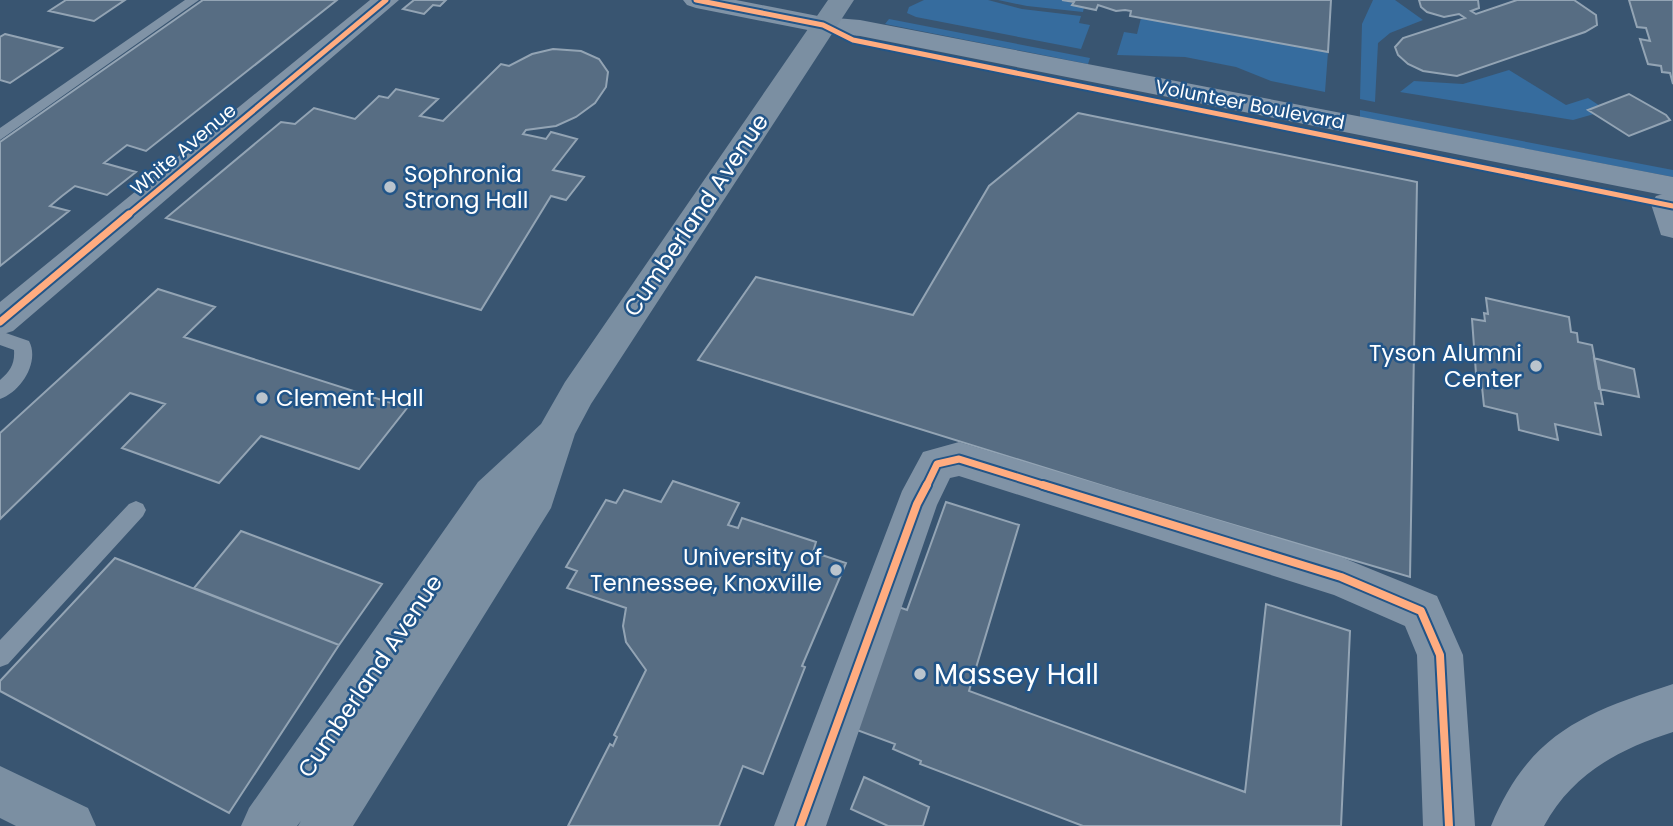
<svg xmlns="http://www.w3.org/2000/svg" width="1673" height="826" viewBox="0 0 1673 826" font-family="Poppins,sans-serif">
	<style>
		.green { fill: #366c9e }
		.building { fill: #576d83; stroke: #93a4b4; stroke-width: 2 }
		.lines { fill: none; stroke-linecap: round; stroke-linejoin: round }
		.service { fill: #8093a6; fill-rule: evenodd }
		.minor { fill: #8093a6; fill-rule: evenodd }
		.tertiary { fill: #8093a6; fill-rule: evenodd }
		.secondary { fill: #7b8fa2; fill-rule: evenodd }
		.cycleway-far2-casing { stroke: #258; stroke-width: 9 }
		.cycleway-far1-casing { stroke: #258; stroke-width: 11 }
		.cycleway-casing { stroke: #258; stroke-width: 12 }
		.cycleway-far2 { stroke: #ffac80; stroke-width: 5 }
		.cycleway-far1 { stroke: #ffac80; stroke-width: 7 }
		.cycleway { stroke: #ffac80; stroke-width: 8 }
		.poi-dot { fill: #bac4cd; stroke: #258; stroke-width: 2.5 }
		.labels { text-anchor: middle; stroke-width: 5; stroke-linejoin: round; paint-order: stroke }
		.far-street-label { font-size: 19px; fill: #fff; stroke: #258 }
		.poi-label { font-size: 23px; fill: #fff; stroke: #258; text-anchor: start }
		.street-label { font-size: 23px; fill: #fff; stroke: #258 }
		.near-poi-label { font-size: 28px; fill: #fff; stroke: #258; text-anchor: start }
	</style>
	<rect width="100%" height="100%" fill="#395571"/>
	<path class="green" d="M924,0H988L1022,9L1081,16L1079,23L1090,25L1081,49L916,17L907,13L909,7Z
		M998,0H1062L1084,7L1083,12L1027,6Z
		M1373,0H1395L1423,20L1390,33L1378,43L1375,102L1360,99L1362,24Z
		M1141,18L1328,52L1325,92L1271,81L1236,67L1185,57L1117,55L1124,32L1137,34Z
		M889,19L1090,58L1088,64L885,24Z
		M1509,70L1566,105L1588,98L1600,106L1594,114L1573,120L1400,92L1414,81L1463,84Z
		M1360,110L1673,170V177L1360,117Z"/>
	<path class="building" d="M66,0H125L94,21L49,11Z
		M203,0H337L146,151L127,145L104,163L136,172L107,195L75,186L62,196L50,206L69,211L0,266V142Z
		M414,0H446L440,6L433,5L424,14L403,9Z
		M1062,0H1331L1328,52L1130,16L1131,11L1125,10L1116,11L1098,5L1096,10L1072,5L1074,2Z
		M1478,0L1479,8L1471,11L1476,14L1517,0H1574L1596,15L1597,25L1585,32L1457,76L1423,71L1408,64L1398,55L1395,47L1403,38L1465,18L1459,14L1444,17L1427,12L1421,7L1419,0Z
		M1629,0H1673V84L1670,73L1662,72L1661,66L1648,64L1640,39L1650,41L1646,28L1637,27Z
		M5,34L62,48L10,83L0,80V37Z
		M553,49L581,51L599,59L608,72L606,87L595,103L576,117L556,126L526,130L523,134L546,139L551,132L577,139L553,170L584,177L566,200L551,196L481,310L166,218L281,122L295,124L314,108L355,119L379,96L388,98L396,89L438,99L420,116L443,121L501,64L509,66L532,54Z
		M1629,94L1666,115L1670,120L1629,136L1588,110Z
		M1078,113L1417,182L1410,577L1126,493L698,360L756,277L913,315L989,186Z
		M158,289L215,307L184,337L407,408L359,469L261,436L219,483L122,448L165,404L130,393L0,519V433Z
		M1486,298L1569,317L1571,332L1577,333L1578,342L1592,345L1603,404L1595,403L1601,435L1555,424L1558,440L1519,430L1517,414L1484,406L1481,377L1476,374L1472,319L1485,321L1484,313L1488,314Z
		M1594,358L1634,369L1639,397L1599,389Z
		M673,481L739,503L728,525L738,528L742,518L816,542L813,552L846,563L802,666L805,667L763,774L743,766L719,826H568L610,744L613,746L617,737L614,735L646,670L626,642L623,626L626,608L567,588L577,571L566,567L606,500L616,503L624,490L661,502Z
		M946,502L1019,525L969,691L1245,792L1266,604L1350,631L1341,826H1083L920,764L921,761L893,749L895,744L846,726L893,605L907,610Z
		M241,531L382,584L339,645L194,588Z
		M115,558L339,645L229,813L0,691V681Z
		M864,777L929,807L923,826H888L851,809Z"/>
	<g class="lines">
		<path class="service" d="M185,0H199L0,140V128Z
			M0,331L29,341C40,362 21,392 0,399V380C10,371 15,364 14,350L0,345Z
			M136,501L143,504L146,510L143,516L8,664L0,667V640L129,504Z"/>
		<path class="minor" d="M1667,193L1673,195V238L1661,235L1651,204L1656,196Z
			M959,442L1341,557L1437,596L1463,655L1475,826H1423L1417,655L1405,626L1334,595L959,476L950,478L937,505L826,826H774L902,491L923,452Z
			M1673,684V732C1619,749 1572,774 1544,826H1491C1529,734 1583,713 1673,684Z"/>
		<path class="tertiary" d="M370,0H399L13,331L0,335V302Z
			M683,0H736L823,17L860,20L1673,177V197L860,36L823,33L696,8L687,5Z"/>
		<path class="secondary" d="M828,0H854L591,404L575,434L551,508L353,826H298L301,821L297,826H241L249,808L478,482L541,424L565,382Z
			M0,766L88,808L96,826H16L0,818Z"/>
		<g class="cycleway-far2-casing">
			<path id="cycleway-far2" d="M696,0L823,25L853,40L1673,206
				M127,216L386,0"/>
		</g>
		<g class="cycleway-far1-casing">
			<path id="cycleway-far1" d="M0,322L129,214
				M926,487L937,464L959,459L1049,487"/>
		</g>
		<g class="cycleway-casing">
			<path id="cycleway" d="M1043,485L1341,577L1421,611L1440,655L1449,826
				M800,826L917,504L927,485"/>
		</g>
		<use href="#cycleway-far2" class="cycleway-far2"/>
		<use href="#cycleway-far1" class="cycleway-far1"/>
		<use href="#cycleway" class="cycleway"/>
	</g>
	<g class="poi-dot">
		<circle cx="390" cy="187" r="7"/>
		<circle cx="1536" cy="366" r="7"/>
		<circle cx="262" cy="398" r="7"/>
		<circle cx="836" cy="570" r="7"/>
		<circle cx="920" cy="674" r="7"/>
	</g>
	<g class="labels">
		<g class="far-street-label">
			<text transform="translate(1250 104) rotate(11)" y="7">Volunteer Boulevard</text>
			<text transform="translate(183 149) rotate(-40)" y="7">White Avenue</text>
		</g>
		<g class="poi-label">
			<text x="404" y="182">Sophronia<tspan x="404" dy="26">Strong Hall</tspan></text>
			<text x="1522" y="361" text-anchor="end">Tyson Alumni<tspan x="1522" dy="26">Center</tspan></text>
			<text x="276" y="406">Clement Hall</text>
			<text x="822" y="565" text-anchor="end">University of<tspan x="822" dy="26">Tennessee, Knoxville</tspan></text>
		</g>
		<g class="street-label">
			<text transform="translate(696 215) rotate(-56)" y="8">Cumberland Avenue</text>
			<text transform="translate(370 676) rotate(-56)" y="8">Cumberland Avenue</text>
		</g>
		<g class="near-poi-label">
			<text x="934" y="684">Massey Hall</text>
		</g>
	</g>
</svg>
